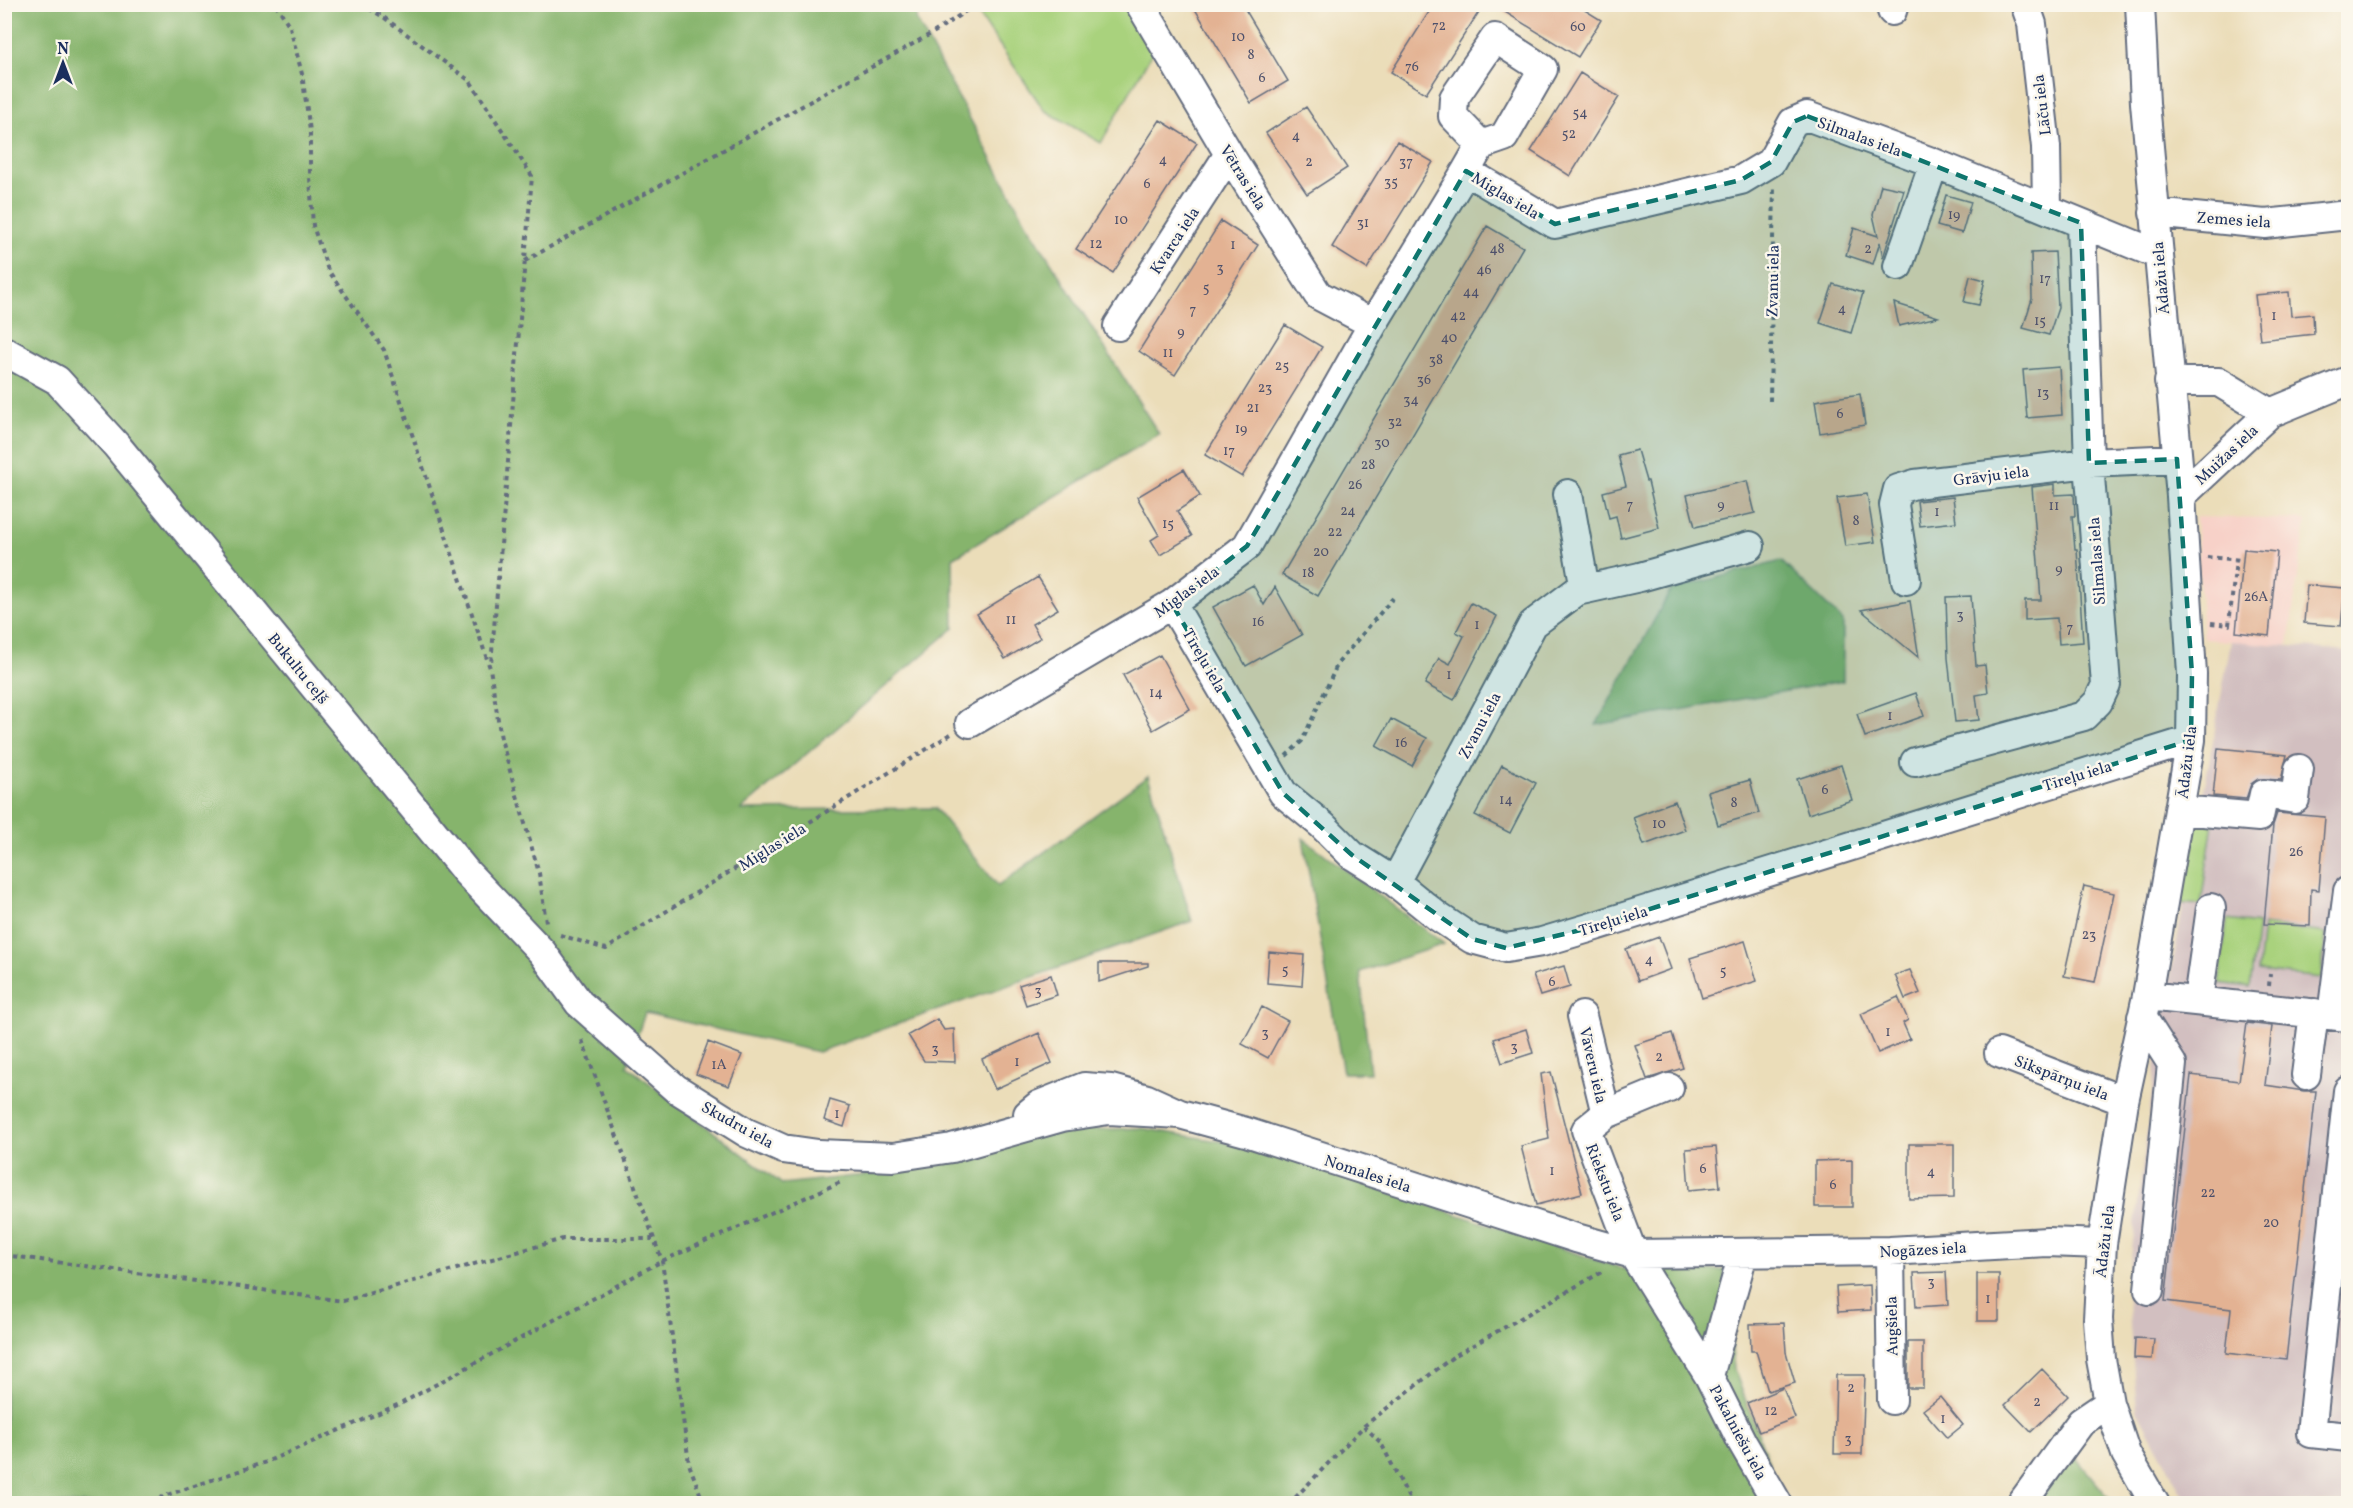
<svg xmlns="http://www.w3.org/2000/svg" width="2353" height="1508" viewBox="0 0 2353 1508" font-family="Vollkorn,serif">
	<style>
		.built { fill: #f7d1c8 }
		.industrial { fill: #d2bfc0 }
		.green { fill: #a9d27d; stroke: #62806e; stroke-width: 1.5 }
		.forest { fill: #86b46c; stroke: #507265; stroke-width: 1.5 }
		.building { fill: #e3b293 }
		.lines { fill: none; stroke-linecap: round; stroke-linejoin: round }
		.minor-casing { stroke: #646c7e; stroke-width: 32 }
		.path { stroke: #646c7e; stroke-width: 4; stroke-dasharray: 4.5 4.5; stroke-linecap: butt }
		.minor { stroke: #fff; stroke-width: 28 }
		.marked { fill: #0f766e; fill-opacity: 0.2; stroke: #0f766e; stroke-width: 4.5; stroke-dasharray: 12 8; stroke-linejoin: round }
		.labels { text-anchor: middle; stroke-width: 5; stroke-linejoin: round; paint-order: stroke }
		.number-label { font-size: 14px; fill: #4d506b }
		.street-label { font-size: 16px; fill: #1b2f5e; stroke: #fbf7ec }
	</style>
	<rect width="100%" height="100%" fill="#fbf7ec"/>
	<filter id="ink" filterUnits="userSpaceOnUse"><feTurbulence type="fractalNoise" baseFrequency=".0167" numOctaves="2"/><feDisplacementMap in="SourceGraphic" scale="12" xChannelSelector="R" yChannelSelector="G"/><feConvolveMatrix kernelMatrix="1 2 1 2 8 2 1 2 1" color-interpolation-filters="sRGB"/></filter>
	<filter id="wash" filterUnits="userSpaceOnUse"><feTurbulence type="fractalNoise" baseFrequency=".008" numOctaves="4" result="noise"/><feDisplacementMap in="SourceGraphic" scale="24" xChannelSelector="R" yChannelSelector="G"/><feGaussianBlur stdDeviation="1.35" result="paint"/><feColorMatrix in="noise" values="0 0 0 0 0 0 0 0 0 0 0 0 0 0 0 0 0 1.4 0 .05"/><feComposite in="paint" operator="in"/></filter>
	<g filter="url(#wash)">
		<rect width="100%" height="100%" fill="#ebddb9"/>
		<path class="built" d="M2196,517L2306,520L2288,646L2203,639Z"/>
		<path class="industrial" d="M2231,641L2348,651V1503H2187L2137,1410L2127,1288L2158,1046Z"/>
		<path class="green" d="M974,4L1124,5L1153,51L1101,143L1044,110L973,6Z
			M2190,820L2213,822L2201,905L2177,903Z
			M2227,920L2258,924L2250,987L2219,983Z
			M2263,925L2326,933L2321,978L2258,971Z"/>
		<path class="forest" d="M5,4L921,5L916,19L1027,224L1159,434L953,558L954,628L741,810L935,808L998,886L1148,776L1192,921L818,1052L645,1013L627,1066L782,1184L902,1171L1057,1131L1141,1128L1249,1146L1627,1270H1724L1734,1369L1784,1503L5,1504Z
			M1781,561L1843,621V681L1596,725L1671,590Z
			M1303,838L1444,944L1360,972L1370,1073H1343Z
			M2071,1452L2113,1503L2038,1504Z"/>
		<g id="blocks">
			<path class="building" d="M1192,4H1242L1288,81L1251,103Z
				M1434,4H1484L1426,94L1391,72Z
				M1492,4H1575L1601,20L1578,57Z
				M1580,73L1619,97L1570,176L1531,151Z
				M1306,107L1347,168L1307,194L1266,133Z
				M1160,120L1197,143L1113,273L1076,249Z
				M1397,141L1433,162L1367,269L1332,247Z
				M1881,185L1904,190L1883,258L1880,242L1873,264L1846,255L1854,228L1878,236L1873,215Z
				M1946,195L1971,202L1962,233L1937,226Z
				M1221,221L1258,245L1175,375L1139,351Z
				M1487,226L1523,247L1318,596L1282,575Z
				M2055,252L2058,308L2049,335L2023,328L2032,299L2031,253Z
				M1970,276L1985,280L1979,305L1964,302Z
				M1833,284L1863,293L1851,333L1820,323Z
				M2289,292L2291,316L2313,314L2314,334L2260,340L2255,295Z
				M1894,303L1938,317L1899,326Z
				M1285,325L1322,347L1242,477L1205,455Z
				M2059,367L2062,415L2027,418L2023,370Z
				M1860,394L1865,425L1820,433L1815,401Z
				M1637,450L1646,481H1648L1659,528L1621,538L1616,516L1609,518L1603,492L1626,486L1618,455Z
				M1184,469L1200,496L1177,511L1192,536L1160,555L1151,540L1159,535L1137,497Z
				M1747,481L1755,513L1695,527L1687,495Z
				M2055,484V495L2074,494L2075,516H2072L2075,549H2077L2083,642L2059,644L2057,618L2025,620V600H2041L2032,487Z
				M1867,494L1875,542L1845,546L1837,498Z
				M1953,497L1956,522L1920,526L1917,501Z
				M2244,549L2277,552L2269,636L2236,632Z
				M1038,577L1058,609L1032,624L1040,638L1005,659L977,614Z
				M1253,585L1264,605L1275,587L1302,635L1246,666L1213,607Z
				M2307,585L2345,588L2341,626L2304,623Z
				M1971,596L1976,666L1985,665L1988,693L1976,695L1979,720L1955,722L1948,658L1946,597Z
				M1910,601L1919,658L1861,610Z
				M1471,603L1497,616L1454,700L1425,684L1439,658L1450,664L1464,636L1456,632Z
				M1160,655L1190,709L1153,730L1123,675Z
				M1916,693L1924,716L1865,737L1857,714Z
				M1391,719L1427,738L1412,766L1376,746Z
				M2218,748L2287,755L2281,780L2258,779L2251,784L2246,799L2213,796Z
				M1502,765L1536,783L1510,833L1475,815Z
				M1841,765L1852,800L1808,814L1797,779Z
				M1750,780L1759,813L1718,825L1708,792Z
				M1675,801L1685,830L1644,845L1633,817Z
				M2277,813L2325,817L2319,890L2311,889L2310,926L2264,924L2273,825L2277,813H2281Z
				M2084,886L2114,893L2095,982L2064,976Z
				M1659,937L1671,969L1638,981L1626,949Z
				M1745,941L1757,981L1702,998L1690,958Z
				M1269,952L1304,955L1302,986L1267,983Z
				M1099,963H1148V966L1099,982Z
				M1564,966L1570,987L1540,996L1533,975Z
				M1910,970L1920,993L1905,999L1895,975Z
				M1051,975L1057,995L1026,1005L1019,985Z
				M1898,997L1908,1020L1903,1023L1910,1039L1878,1053L1861,1014Z
				M1262,1007L1288,1021L1268,1058L1242,1044Z
				M937,1019L944,1030L954,1029L955,1062L924,1061L908,1035Z
				M2247,1023L2272,1026L2265,1085L2304,1091H2316L2286,1360L2226,1353L2231,1309L2165,1301L2191,1075L2239,1081Z
				M1526,1029L1533,1053L1502,1063L1494,1039Z
				M1039,1033L1052,1063L995,1089L982,1059Z
				M1672,1033L1683,1068L1647,1079L1635,1045Z
				M708,1042L742,1055L729,1086L696,1074Z
				M1551,1072L1582,1193L1536,1205L1521,1146L1549,1139L1541,1074Z
				M830,1100L850,1106L844,1127L824,1120Z
				M1909,1144H1954V1198L1909,1199Z
				M1716,1147L1720,1187L1689,1190L1686,1149Z
				M1852,1160V1207H1815V1161Z
				M1946,1272L1948,1305L1916,1307L1914,1273Z
				M1977,1274H1999V1321H1977Z
				M1870,1285L1871,1310L1838,1312L1836,1287Z
				M1784,1323L1786,1352L1795,1383L1768,1391L1756,1351H1751L1750,1324Z
				M2135,1338L2154,1339L2152,1359L2134,1358Z
				M1908,1342H1923V1388H1908Z
				M2042,1369L2068,1396L2031,1432L2005,1405Z
				M1836,1375H1865L1862,1454H1834Z
				M1783,1388L1795,1418L1759,1432L1747,1403Z
				M1940,1397L1963,1425L1947,1438L1923,1410Z"/>
		</g>
	</g>
	<g filter="url(#ink)">
		<use href="#blocks" fill-opacity="0" stroke="#646c7e" stroke-width="1.5"/>
		<g class="lines">
			<g class="minor-casing">
				<path id="minor" d="M1140,4L1229,154L1318,295L1373,324
					M2025,4L2032,24L2046,147L2047,208
					M2140,4L2145,103L2181,496L2192,674L2191,740L2147,996L2124,1101L2102,1244L2098,1319L2101,1359L2109,1403L2126,1454L2155,1504
					M1892,11L1894,4
					M1466,171L1481,145L1504,137L1543,69L1495,38L1454,98L1453,116L1481,145
					M2154,213L2265,224L2348,215
					M1898,266L1934,163
					M1118,326L1229,154
					M4,351L57,380L117,446L467,873L542,952L579,1003L675,1088L747,1133L783,1149L818,1154L893,1157L952,1148L1062,1117L1109,1110L1180,1114
					M2169,382H2219L2270,413
					M1568,494L1585,589
					M2181,496L2270,413L2348,381
					M1906,580L1894,505L1898,489L1915,484L2089,463L2177,459
					M1172,604L1283,793L1322,825L1352,855L1395,882L1437,916L1472,939L1506,948L1542,942L1589,928L2191,740
					M970,723L1172,604L1247,546L1373,324L1466,171L1555,224L1741,180L1771,162L1793,122L1807,116L1934,163L2157,254
					M1915,762L2084,716L2098,702L2106,685L2089,463L2081,223
					M2180,810L2259,817L2264,794L2295,799L2299,769
					M1395,882L1533,624L1577,591L1640,577L1750,546
					M2147,996L2348,1017
					M2198,1000L2211,908
					M2332,1015L2348,891
					M1582,1016L1606,1114
					M2142,1017L2172,1064L2149,1290
					M1999,1053L2124,1101
					M2306,1075L2314,1013
					M1669,1088L1606,1114L1586,1130L1633,1254L1709,1376
					M2348,1091L2332,1238L2348,1239
					M1028,1114L1039,1105L1084,1087L1111,1089L1147,1099L1180,1114L1246,1132L1576,1238L1633,1254L1890,1251L2047,1242L2102,1244
					M2332,1238L2311,1433L2348,1437
					M1890,1251L1892,1400
					M1743,1254L1709,1376L1742,1442L1778,1504
					M2021,1504L2081,1422L2109,1403"/>
			</g>
			<path class="path" d="M276,4L290,27L302,74L310,131V177L313,226L328,270L384,350L490,668L501,739L539,873L546,922
				M361,4L382,16L470,81L532,176L491,664
				M525,261L936,31L969,9L972,4
				M1770,401L1774,186
				M2207,557L2242,560
				M2211,623L2229,625L2236,560
				M1286,756L1302,741L1338,663L1393,598
				M560,935L606,949L951,734
				M2269,986L2270,974
				M582,1040L662,1261L689,1464L704,1504
				M4,1255L343,1301L563,1239H653
				M1364,1426L1381,1443L1412,1504
				M152,1504L164,1496L266,1462L402,1403L662,1261L843,1181
				M1289,1504L1364,1426L1454,1356L1605,1270"/>
			<use href="#minor" class="minor"/>
		</g>
	</g>
	<path class="marked" d="M1807,116L2081,223L2089,463L2177,459L2192,674L2191,740L1589,928L1506,948L1472,939L1352,855L1283,793L1172,604L1247,546L1466,171L1555,224L1741,180L1771,162L1793,122Z"/>
	<g class="labels">
		<g class="number-label">
			<text x="1439" y="30">72</text>
			<text x="1578" y="31">60</text>
			<text x="1238" y="41">10</text>
			<text x="1251" y="59">8</text>
			<text x="1412" y="71">76</text>
			<text x="1262" y="82">6</text>
			<text x="1580" y="117">54</text>
			<text x="1569" y="138">52</text>
			<text x="1296" y="140">4</text>
			<text x="1163" y="164">4</text>
			<text x="1309" y="166">2</text>
			<text x="1406" y="166">37</text>
			<text x="1391" y="186">35</text>
			<text x="1147" y="188">6</text>
			<text x="1954" y="219">19</text>
			<text x="1121" y="224">10</text>
			<text x="1363" y="227">31</text>
			<text x="1096" y="248">12</text>
			<text x="1233" y="249">1</text>
			<text x="1497" y="253">48</text>
			<text x="1868" y="253">2</text>
			<text x="1220" y="272">3</text>
			<text x="1484" y="274">46</text>
			<text x="2045" y="283">17</text>
			<text x="1206" y="292">5</text>
			<text x="1471" y="296">44</text>
			<text x="1842" y="313">4</text>
			<text x="1193" y="314">7</text>
			<text x="1458" y="320">42</text>
			<text x="2274" y="320">1</text>
			<text x="2040" y="325">15</text>
			<text x="1181" y="336">9</text>
			<text x="1449" y="342">40</text>
			<text x="1168" y="357">11</text>
			<text x="1436" y="364">38</text>
			<text x="1282" y="370">25</text>
			<text x="1424" y="384">36</text>
			<text x="1265" y="392">23</text>
			<text x="2043" y="397">13</text>
			<text x="1411" y="404">34</text>
			<text x="1253" y="412">21</text>
			<text x="1840" y="418">6</text>
			<text x="1395" y="426">32</text>
			<text x="1241" y="433">19</text>
			<text x="1382" y="447">30</text>
			<text x="1229" y="455">17</text>
			<text x="1368" y="469">28</text>
			<text x="1355" y="489">26</text>
			<text x="1630" y="509">7</text>
			<text x="1721" y="509">9</text>
			<text x="2054" y="510">11</text>
			<text x="1348" y="515">24</text>
			<text x="1937" y="516">1</text>
			<text x="1856" y="525">8</text>
			<text x="1168" y="528">15</text>
			<text x="1335" y="536">22</text>
			<text x="1321" y="556">20</text>
			<text x="2059" y="573">9</text>
			<text x="1308" y="577">18</text>
			<text x="2256" y="601">26A</text>
			<text x="1960" y="619">3</text>
			<text x="1011" y="624">11</text>
			<text x="1258" y="626">16</text>
			<text x="1477" y="629">1</text>
			<text x="2070" y="632">7</text>
			<text x="1449" y="679">1</text>
			<text x="1156" y="697">14</text>
			<text x="1890" y="720">1</text>
			<text x="1401" y="747">16</text>
			<text x="1825" y="794">6</text>
			<text x="1506" y="804">14</text>
			<text x="1734" y="807">8</text>
			<text x="1659" y="828">10</text>
			<text x="2296" y="856">26</text>
			<text x="2089" y="939">23</text>
			<text x="1649" y="964">4</text>
			<text x="1285" y="974">5</text>
			<text x="1723" y="975">5</text>
			<text x="1552" y="986">6</text>
			<text x="1038" y="995">3</text>
			<text x="1888" y="1036">1</text>
			<text x="1265" y="1037">3</text>
			<text x="1514" y="1051">3</text>
			<text x="935" y="1053">3</text>
			<text x="1659" y="1061">2</text>
			<text x="1017" y="1066">1</text>
			<text x="719" y="1069">1A</text>
			<text x="837" y="1118">1</text>
			<text x="1703" y="1173">6</text>
			<text x="1552" y="1175">1</text>
			<text x="1931" y="1176">4</text>
			<text x="1833" y="1189">6</text>
			<text x="2208" y="1197">22</text>
			<text x="2271" y="1227">20</text>
			<text x="1931" y="1286">3</text>
			<text x="1988" y="1303">1</text>
			<text x="1851" y="1392">2</text>
			<text x="2037" y="1406">2</text>
			<text x="1771" y="1415">12</text>
			<text x="1943" y="1423">1</text>
			<text x="1848" y="1443">3</text>
		</g>
		<g class="street-label">
			<text transform="translate(2041 105) rotate(-97)" y="6">Lāču iela</text>
			<text transform="translate(1860 136) rotate(20)" y="6">Silmalas iela</text>
			<text transform="translate(1244 177) rotate(58)" y="6">Vētras iela</text>
			<text transform="translate(1506 195) rotate(31)" y="6">Miglas iela</text>
			<text transform="translate(2234 219) rotate(4)" y="6">Zemes iela</text>
			<text transform="translate(1174 240) rotate(-57)" y="6">Kvarca iela</text>
			<text transform="translate(2160 278) rotate(-95)" y="6">Ādažu iela</text>
			<text transform="translate(1772 281) rotate(-89)" y="6">Zvanu iela</text>
			<text transform="translate(2226 454) rotate(-43)" y="6">Muižas iela</text>
			<text transform="translate(1991 475) rotate(-7)" y="6">Grāvju iela</text>
			<text transform="translate(2096 561) rotate(-94)" y="6">Silmalas iela</text>
			<text transform="translate(1186 591) rotate(-36)" y="6">Miglas iela</text>
			<text transform="translate(1205 660) rotate(60)" y="6">Tīreļu iela</text>
			<text transform="translate(299 668) rotate(51)" y="6">Bukultu ceļš</text>
			<text transform="translate(1479 725) rotate(-62)" y="6">Zvanu iela</text>
			<text transform="translate(2186 762) rotate(-83)" y="6">Ādažu iela</text>
			<text transform="translate(2077 775) rotate(-17)" y="6">Tīreļu iela</text>
			<text transform="translate(772 846) rotate(-32)" y="6">Miglas iela</text>
			<text transform="translate(1613 920) rotate(-17)" y="6">Tīreļu iela</text>
			<text transform="translate(1594 1065) rotate(77)" y="6">Vāveru iela</text>
			<text transform="translate(2062 1077) rotate(21)" y="6">Sikspārņu iela</text>
			<text transform="translate(738 1124) rotate(29)" y="6">Skudru iela</text>
			<text transform="translate(1368 1173) rotate(18)" y="6">Nomales iela</text>
			<text transform="translate(1606 1182) rotate(69)" y="6">Riekstu iela</text>
			<text transform="translate(2104 1241) rotate(-83)" y="6">Ādažu iela</text>
			<text transform="translate(1923 1249) rotate(-3)" y="6">Nogāzes iela</text>
			<text transform="translate(1891 1326) rotate(-91)" y="6">Augšiela</text>
			<text transform="translate(1739 1432) rotate(62)" y="6">Pakalniešu iela</text>
		</g>
	</g>
	<rect width="2353" height="1508" fill="none" stroke="#fbf7ec" stroke-width="24"/>
	<g transform="translate(63 63)" stroke="#fbf7ec" stroke-width="4.5" paint-order="stroke">
	<path d="M0-4.5L10 22L0 15L-10 22Z" fill="#1b2f5e"/>
	<text y="-9" font-size="16" font-weight="bold" text-anchor="middle" fill="#1b2f5e">N</text>
	</g>
</svg>
